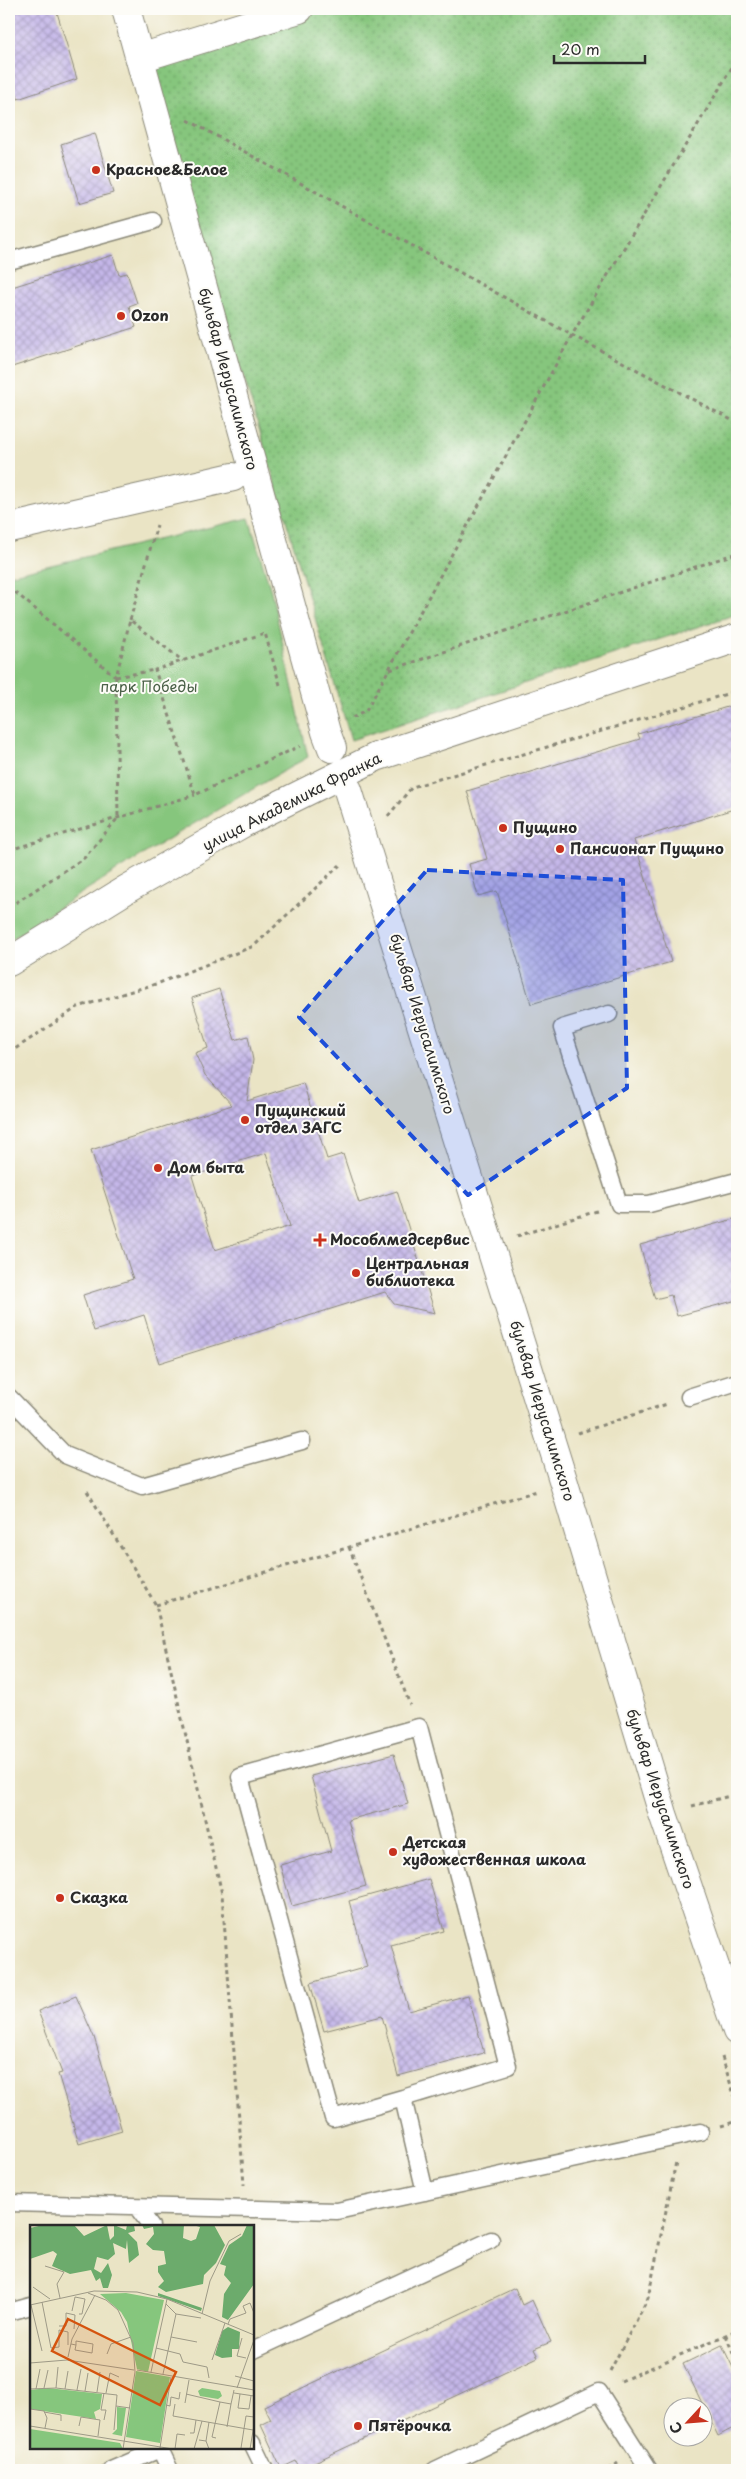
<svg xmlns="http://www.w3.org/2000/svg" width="746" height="2479" viewBox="0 0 746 2479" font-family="'Playpen Sans',sans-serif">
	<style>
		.grass { fill: url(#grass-dots); stroke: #587854 }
		.park { fill: #86c67d; stroke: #587854 }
		.building { fill: url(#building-cross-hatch); fill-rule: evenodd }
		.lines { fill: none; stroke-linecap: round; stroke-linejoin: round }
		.lane-casing { stroke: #8a8878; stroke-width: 19 }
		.street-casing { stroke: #8a8878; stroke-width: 30 }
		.path { stroke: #8a8878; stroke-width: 3; stroke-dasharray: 4 4; stroke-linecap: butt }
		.lane { stroke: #fff; stroke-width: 16 }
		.street { stroke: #fff; stroke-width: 28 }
		.marked { fill: #1d4ed8; fill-opacity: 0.2; stroke: #1d4ed8; stroke-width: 4; stroke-dasharray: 10 6; stroke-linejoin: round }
		.poi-dot { fill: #c8321e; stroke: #fdfcf7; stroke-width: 2 }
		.labels { text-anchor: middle; stroke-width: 4; stroke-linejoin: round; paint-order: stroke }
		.poi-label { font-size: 15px; font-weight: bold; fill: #2b2b2b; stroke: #fdfcf7; text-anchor: start }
		.street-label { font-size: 15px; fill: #2b2b2b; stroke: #fdfcf7 }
		.park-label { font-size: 15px; fill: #4b6148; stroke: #fdfcf7 }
		.inset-road { fill: none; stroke: #9e9a87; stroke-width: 1 }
		.view { fill: #d5540f; fill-opacity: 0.15; stroke: #d5540f; stroke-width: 2.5 }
		.inset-edge { fill: none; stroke: #2b2b2b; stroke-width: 2.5 }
	</style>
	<defs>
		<pattern id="grass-dots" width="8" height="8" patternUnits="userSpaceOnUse" patternTransform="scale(1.25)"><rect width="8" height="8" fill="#86c67d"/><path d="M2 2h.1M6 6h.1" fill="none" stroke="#6ea167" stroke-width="1.8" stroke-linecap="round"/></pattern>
		<pattern id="building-cross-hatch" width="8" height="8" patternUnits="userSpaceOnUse" patternTransform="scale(1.25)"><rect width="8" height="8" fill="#c5b7e9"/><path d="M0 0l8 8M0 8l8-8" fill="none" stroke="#a095bd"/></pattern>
	</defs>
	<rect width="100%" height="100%" fill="#fdfcf7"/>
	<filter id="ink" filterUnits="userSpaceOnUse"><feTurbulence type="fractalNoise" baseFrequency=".02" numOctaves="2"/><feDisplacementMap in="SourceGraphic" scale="10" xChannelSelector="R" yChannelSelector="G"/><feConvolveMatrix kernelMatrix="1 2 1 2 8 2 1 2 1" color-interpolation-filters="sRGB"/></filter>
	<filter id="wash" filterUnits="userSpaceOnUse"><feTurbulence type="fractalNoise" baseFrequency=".0096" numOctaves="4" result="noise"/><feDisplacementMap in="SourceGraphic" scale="20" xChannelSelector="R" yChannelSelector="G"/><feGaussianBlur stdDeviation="1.12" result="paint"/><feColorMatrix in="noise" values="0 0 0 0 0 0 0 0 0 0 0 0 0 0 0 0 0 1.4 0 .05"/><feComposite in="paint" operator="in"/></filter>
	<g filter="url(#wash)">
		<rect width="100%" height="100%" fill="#eae4c5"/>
		<path class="grass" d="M324,9H737V614L351,740L164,107L144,70Z"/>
		<path class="park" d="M249,518L271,591L308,757C206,816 105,875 9,941V575Z"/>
		<g id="blocks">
			<path class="building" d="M9,9H56L77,79L18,99L9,70Z
				M95,133L113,193L79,203L61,144Z
				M113,255L119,275L127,273L137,303L129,306L136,327L9,368V288Z
				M737,704V808L634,840L671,962L531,1004L497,891L478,896L469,864L487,859L467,791L640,739L638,734Z
				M219,989L235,1040L248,1036L253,1060L247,1101L303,1083L327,1159L343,1154L359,1203L397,1191L435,1313L394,1304L385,1292L159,1363L144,1315L94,1331L83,1295L133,1279L91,1150L232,1105L205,1075L195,1053L208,1048L192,998ZM266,1153L290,1226L215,1250L192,1176Z
				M737,1218V1300L677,1316L671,1295L655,1299L640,1245Z
				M394,1754L408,1804L348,1820L366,1886L292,1906L280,1865L331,1851L311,1776Z
				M429,1879L444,1931L391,1945L409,2011L468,1995L484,2053L398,2076L382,2016L324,2031L310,1983L367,1967L349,1901Z
				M76,1996L94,2037L122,2131L79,2144L58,2074L62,2073L38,2011Z
				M515,2288L522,2305L532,2300L551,2342L534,2349L538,2357L300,2469L296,2461L281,2468L261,2425L271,2420L264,2406Z
				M722,2345L737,2376V2426L718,2436L683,2364Z"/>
		</g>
	</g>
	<g filter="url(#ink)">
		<use href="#blocks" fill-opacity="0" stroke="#8a8878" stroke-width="1"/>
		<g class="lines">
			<g class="lane-casing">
				<path id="lane" d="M9,261L153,221
					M609,1014L562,1028L619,1204H649L737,1181
					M9,1397L65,1455L142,1486L302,1441
					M689,1397L737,1382
					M403,2098L508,2066L419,1727L240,1777L333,2118L403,2098L425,2192
					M9,2203L337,2211L700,2132
					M137,2207L151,2226
					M9,2312L31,2306
					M252,2351L491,2240
					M252,2443L265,2470
					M111,2470L160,2449L170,2470
					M435,2470L599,2392L649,2470"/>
			</g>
			<g class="street-casing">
				<path id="street" d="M126,9L326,732L332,748
					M140,58L299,9
					M9,528L233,477
					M348,790L564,1483L663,1814L737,2031
					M9,962L127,889L245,822L376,757L737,638"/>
			</g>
			<path class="path" d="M188,120L566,332L737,423
				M9,587L116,677
				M130,620L157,525
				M390,670L737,553
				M116,677L155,670
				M280,685L265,633L155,670L195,795L300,746
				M352,718L366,711L572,335L737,59
				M388,816L412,787L737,691
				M9,850L195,795
				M9,907L84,858L118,818L116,677L130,620L183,661
				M9,1053L78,1007L159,983L254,946L340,865
				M517,1236L597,1211
				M578,1433L667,1404
				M87,1491L156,1605L222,1894L244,2185
				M349,1547L410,1705
				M156,1605L537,1491
				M692,1806L737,1794
				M722,2057L737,2104
				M721,2126L737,2121
				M726,2335L737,2364
				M610,2371L648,2298L676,2162
				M621,2381L737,2330
				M609,2470L618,2463"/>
			<use href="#lane" class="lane"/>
			<use href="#street" class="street"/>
		</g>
	</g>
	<path class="marked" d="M427,870L623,880L627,1088L468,1195L299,1017Z"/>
	<g class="poi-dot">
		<circle cx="96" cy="170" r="5"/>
		<circle cx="121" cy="316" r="5"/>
		<circle cx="503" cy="828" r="5"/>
		<circle cx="560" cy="849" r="5"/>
		<circle cx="245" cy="1120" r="5"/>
		<circle cx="158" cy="1168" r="5"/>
		<path d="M317.5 1232.5h5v5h5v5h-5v5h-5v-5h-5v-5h5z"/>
		<circle cx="356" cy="1273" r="5"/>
		<circle cx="393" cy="1852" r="5"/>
		<circle cx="60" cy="1898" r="5"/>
		<circle cx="358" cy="2426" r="5"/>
	</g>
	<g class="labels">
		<g class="poi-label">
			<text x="106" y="175">Красное&amp;Белое</text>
			<text x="131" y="321">Ozon</text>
			<text x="513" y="833">Пущино</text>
			<text x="570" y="854">Пансионат Пущино</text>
			<text x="255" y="1116">Пущинский<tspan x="255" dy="17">отдел ЗАГС</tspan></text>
			<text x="168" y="1173">Дом быта</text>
			<text x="330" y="1245">Мособлмедсервис</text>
			<text x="366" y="1269">Центральная<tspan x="366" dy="17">библиотека</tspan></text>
			<text x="403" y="1848">Детская<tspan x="403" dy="17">художественная школа</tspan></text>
			<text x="70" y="1903">Сказка</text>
			<text x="368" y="2431">Пятёрочка</text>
		</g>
		<g class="street-label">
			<text transform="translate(228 379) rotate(75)" y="5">бульвар Иерусалимского</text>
			<text transform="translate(292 802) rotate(-27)" y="5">улица Академика Франка</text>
			<text transform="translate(422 1024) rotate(73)" y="5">бульвар Иерусалимского</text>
			<text transform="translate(542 1411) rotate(73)" y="5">бульвар Иерусалимского</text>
			<text transform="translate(660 1799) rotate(72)" y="5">бульвар Иерусалимского</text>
		</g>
		<g class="park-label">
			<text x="149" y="692">парк Победы</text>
		</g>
	</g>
	<g transform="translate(30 2225)">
		<rect width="224" height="224" fill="#eae4c5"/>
		<path d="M106,146L140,152L130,218L96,212ZM18,163L72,169L70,184L64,187L66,194L0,184V165ZM87,182L96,183L92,211L82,209L87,204Z" fill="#86c67d"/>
		<path d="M13,0H44L54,11L77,0L80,15L84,11V0L96,5L97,0H104L105,6L98,8L107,17L109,30L99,38L97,15L96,24L83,18L85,29L78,35L67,32L64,44L71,48L78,38L82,50L78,63H73L70,53L66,56L61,45L40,49L22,41L27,29L23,26L0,34V3ZM112,0H154L153,13L161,16L166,14L170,2L163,0H184L195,20L186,38L174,50L173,59L136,67L128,62L134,56L128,47V41L136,39L134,26L123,25L116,19L124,9L123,2L114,4ZM217,0H224V59L198,95L192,92L194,69L201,58L194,50L196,41L190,39L199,20L212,11ZM128,68L172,83L171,86L128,71ZM198,102L210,107L209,124H202V132L192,133L185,130L192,106Z" fill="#6cab6c"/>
		<path d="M96,68L134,75L118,147L107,144L97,97L91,87L70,69ZM172,163L190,166L192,171L188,174L170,171L168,166ZM0,204L90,218L93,224H0Z" fill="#86c67d"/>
		<path class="inset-road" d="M15,41L34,47L27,59L30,73M3,62L20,74M58,68L76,75L88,85L103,118L105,147L93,224M12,77L21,123L29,122V105L38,107V120M136,79L146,89L171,93M0,80L64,66L107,67L137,74L224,110M1,80L12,126M42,86L45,72L55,74L52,89H49M172,89L180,56L199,16L211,9M198,99L200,94L216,88L213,81L220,78L224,88M29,101H36V88L45,90L44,104M141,112L146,89M212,113L207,131L216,133M41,119L46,120V116L63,119L62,128L45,125L46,120M126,123L150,129L153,137L177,142L179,153M77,129L81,119L101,112M38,132L42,114L65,70M182,135L195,98M0,138L37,135L104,145M107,145L224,165M121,147L137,74M133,149L141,112L167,117M205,151L224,156M14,163L18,145M26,163L28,142M207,163L224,115M0,164L26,163L87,170L86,181L100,183M6,164L10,144M35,164L38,146M47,165L51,144M55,166L58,148M67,167L70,147M74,168L71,185H76L74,195M76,168L80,148L89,152M204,168L224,171M156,169L190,177M210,169L208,183L219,184L221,171M155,178L159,155M145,179L143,191L223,205M136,180L140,181L141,172L149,174L150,167M0,184L14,186L17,193L15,203M14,187L31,190V196M0,201L143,224M49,201L51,192L70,195L68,211M197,202L201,179M84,205L86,181M160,208H164L166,195M186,213L182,212L190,177L201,179L204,165M169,215L176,216L179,224M176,216L179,197M130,223L141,152M211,223L216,191L224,192M145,224L147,209L155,210M164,224L172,196M220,224L224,200"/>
		<path class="view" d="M38,94L146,147L130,180L22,126Z"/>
		<rect width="224" height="224" class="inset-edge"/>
	</g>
	<rect width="746" height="2479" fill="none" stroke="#fdfcf7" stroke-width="30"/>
	<g transform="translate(688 2422) rotate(244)"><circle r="24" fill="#fdfcf7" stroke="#a9a8a5"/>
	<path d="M0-4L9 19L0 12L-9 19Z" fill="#c8321e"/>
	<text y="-8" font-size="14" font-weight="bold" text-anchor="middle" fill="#2b2b2b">С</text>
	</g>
	<path d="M554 55v8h91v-8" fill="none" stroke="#2b2b2b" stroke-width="2.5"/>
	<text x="561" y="55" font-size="15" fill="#2b2b2b" stroke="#fdfcf7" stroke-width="4" paint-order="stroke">20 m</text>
</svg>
